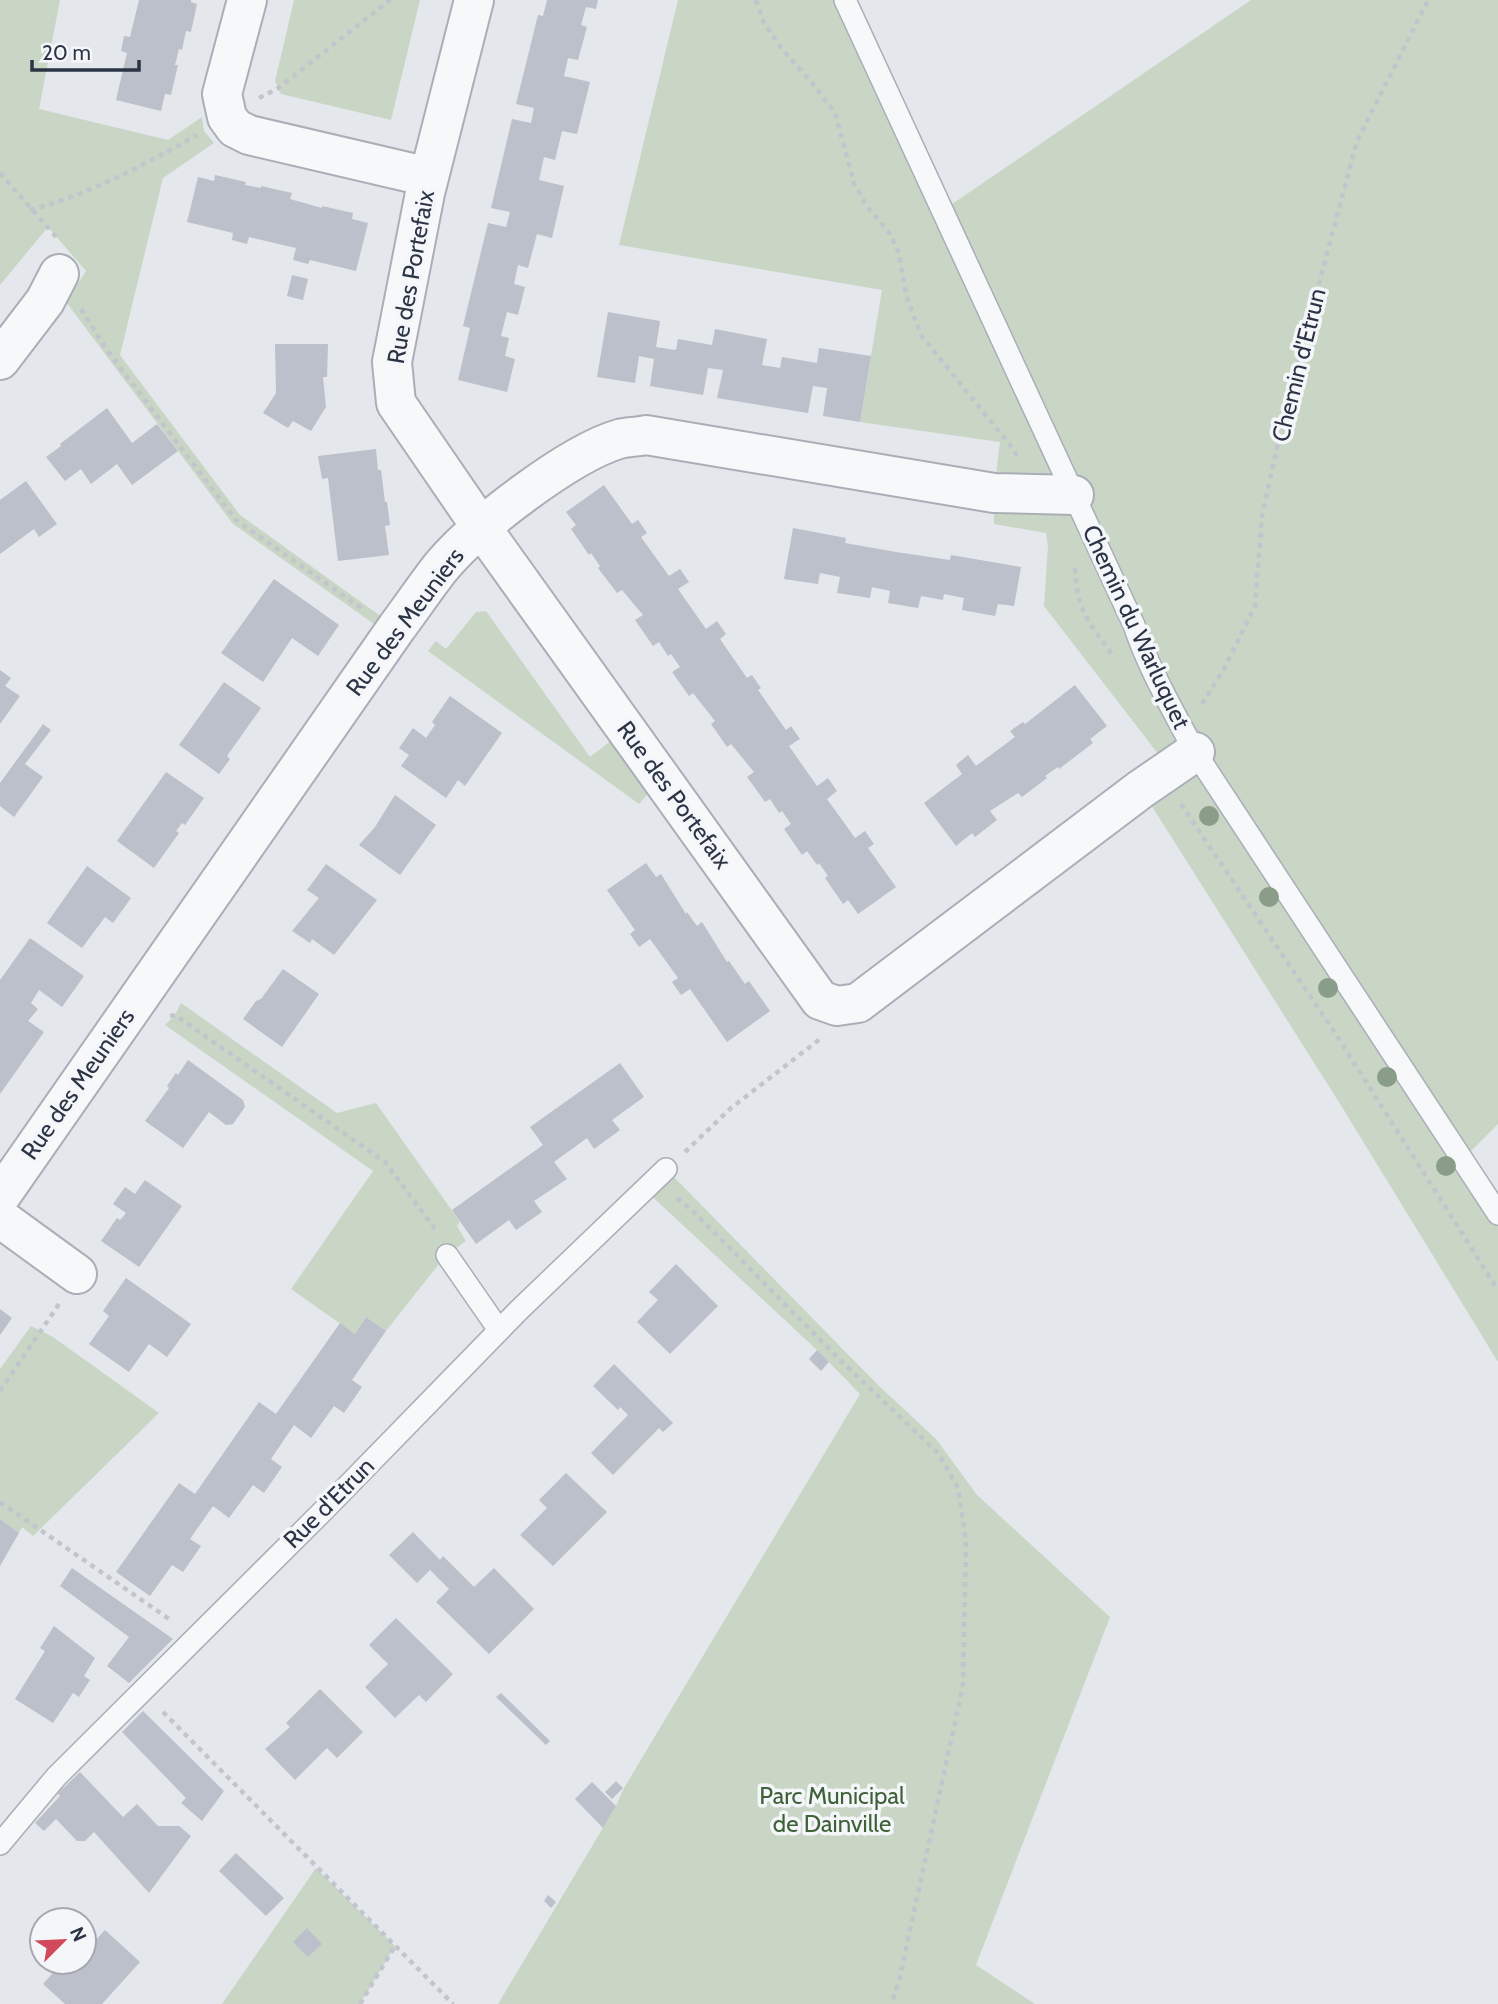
<svg xmlns="http://www.w3.org/2000/svg" width="1498" height="2004" viewBox="0 0 1498 2004" font-family="Cabin,sans-serif">
	<style>
		.green { fill: #c9d6c5 }
		.building { fill: #bbc0ca }
		.lines { fill: none; stroke-linecap: round; stroke-linejoin: round }
		.lane-casing { stroke: #a9aeb7; stroke-width: 24 }
		.street-casing { stroke: #a9aeb7; stroke-width: 42 }
		.path { stroke: #c2c5cb; stroke-width: 4.5; stroke-dasharray: 5 5; stroke-linecap: butt }
		.lane { stroke: #f7f8fa; stroke-width: 21 }
		.street { stroke: #f7f8fa; stroke-width: 38 }
		.tree { fill: #899d89 }
		.labels { text-anchor: middle; stroke-width: 7; stroke-linejoin: round; paint-order: stroke }
		.street-label { font-size: 24px; fill: #2b3445; stroke: #f4f6f9 }
		.park-label { font-size: 24px; fill: #3f6138; stroke: #f4f6f9 }
	</style>
	<rect width="100%" height="100%" fill="#e4e7ec"/>
	<path class="green" d="M0,0H60L39,109L168,140L202,117L204,131L214,143L163,178L120,355L240,515L379,615V620L374,624L233,524L66,302L86,271L48,227L0,285Z
		M294,0H420L391,120L281,94L275,81Z
		M678,0H845L942,211L1251,0H1498V1124L1463,1159L1498,1214V1362L1342,1107L1141,789L1169,768L1044,606L1048,546L1046,533L994,524V493L1000,442L860,422L882,290L619,245Z
		M486,611L590,757L617,736L653,788L639,804L428,651L436,641L446,649L476,612Z
		M181,1003L337,1113L376,1103L460,1222L457,1226L466,1241L446,1255L386,1331L366,1317L355,1334L291,1289L373,1171L165,1025L175,1015Z
		M666,1169L878,1385L936,1439L977,1495L1110,1617L976,1965L1035,2004H498L616,1806L624,1788L860,1394L817,1350L644,1189Z
		M31,1326L53,1337L159,1413L33,1536L22,1527L19,1533L0,1519V1369Z
		M316,1868L395,1946L360,2004H222Z"/>
	<path class="building" d="M139,0H191V2L197,4L191,32L186,31L182,50L179,49L175,65H178L171,95L165,94L161,111L116,100L127,53L121,51L124,36L130,37Z
		M547,0H598L596,9L586,7L581,25L587,27L578,60L568,58L564,76L590,82L577,134L562,131L555,160L544,157L539,180L564,186L552,238L537,234L528,268L518,265L514,284L525,287L518,315L507,312L501,336L509,338L505,356L515,359L507,392L458,380L470,328L463,326L488,223L506,227L510,212L491,208L512,119L531,123L534,108L516,104L538,15L543,16Z
		M215,175L246,182L245,185L261,188V186L292,193L290,199L322,208V206L353,213L352,219L368,223L356,271L310,260L308,264L293,260L296,248L249,237L247,244L232,240L233,233L187,222L198,177L214,181Z
		M292,275L308,279L303,300L287,296Z
		M608,312L660,321L656,347L676,350L678,339L712,345L715,329L767,339L762,365L780,368L782,357L817,363L819,348L871,356L860,422L823,416L827,388L813,386L808,413L717,398L723,370L708,368L703,395L650,386L654,359L639,356L635,383L597,377Z
		M275,344H328L327,377H323L326,407L311,431L293,421L288,428L263,413L276,393Z
		M107,408L132,443L157,424L178,451L132,485L117,464L91,484L81,469L65,481L46,457L61,446L60,444Z
		M376,449L378,470H381L385,502H387L390,525L385,526L389,555L338,561L328,478L322,479L318,456Z
		M26,481L57,524L39,537L34,529L0,554V500Z
		M604,485L632,524L638,520L647,533L641,537L669,576L680,569L689,582L678,589L706,629L717,621L726,634L720,639L747,678L752,675L761,688L758,690L786,730L791,726L800,739L789,746L817,786L828,778L837,791L827,799L855,838L865,831L874,844L868,848L896,887L858,914L848,900L843,904L825,878L828,876L819,863L817,865L807,851L802,855L784,829L791,824L782,811L779,813L770,799L765,802L747,777L754,772L731,744L727,747L711,724L715,721L693,693L689,696L672,672L680,667L671,654L668,656L659,642L653,646L635,620L643,615L622,590L617,593L598,568L600,566L591,553L589,555L571,529L576,525L566,512Z
		M793,528L846,538L845,543L896,552L950,560L951,555L1021,567L1014,606L998,604L995,616L962,610L964,598L944,594L943,600L921,596L918,608L888,603L890,591L872,587L870,598L837,593L840,577L820,573L818,584L784,579Z
		M274,579L339,625L318,656L292,638L263,682L221,653Z
		M0,670L11,678L5,686L20,696L0,724Z
		M224,682L261,708L227,756L230,759L219,774L179,745Z
		M1075,685L1107,726L1090,739L1093,743L1059,769L1058,767L1045,776L1047,778L1022,797L1018,793L990,811L997,820L975,837L972,833L956,846L924,803L962,774L956,765L968,755L976,766L1015,737L1010,731L1023,722L1025,724Z
		M450,696L502,733L465,786L458,780L446,798L401,766L409,755L399,748L413,728L426,738L435,725L432,722Z
		M43,724L51,730L25,764L43,777L14,817L0,806V783Z
		M166,772L204,798L185,825L182,823L176,831L179,833L154,868L117,841Z
		M395,795L436,825L400,875L359,845L375,827Z
		M646,863L656,877L661,874L686,914L687,912L697,926L702,922L727,962L729,961L745,984L749,981L770,1011L727,1042L690,989L681,995L672,982L678,978L650,939L639,947L630,934L635,930L607,890Z
		M326,864L377,900L334,955L312,939L310,943L292,931L319,898L307,890Z
		M87,866L131,898L113,923L105,917L82,948L47,923Z
		M30,938L84,976L62,1007L39,990L31,1003L38,1009L28,1021L44,1032L0,1094V980Z
		M283,969L319,994L282,1047L243,1019L256,1001L261,999Z
		M188,1060L243,1100L245,1107L233,1124L226,1125L209,1112L183,1148L145,1121L169,1088L167,1086L176,1073L178,1075Z
		M620,1063L644,1097L612,1120L620,1130L594,1149L587,1138L554,1162L567,1179L534,1201L542,1212L516,1230L509,1220L476,1244L452,1210L543,1145L530,1127Z
		M145,1180L182,1206L139,1267L101,1241L117,1218L120,1220L126,1213L113,1204L125,1187L135,1194Z
		M676,1264L718,1306L670,1354L637,1322L658,1300L649,1292Z
		M126,1278L191,1324L167,1357L149,1344L129,1372L89,1344L109,1316L103,1311Z
		M0,1309L12,1318L0,1335Z
		M366,1317L386,1331L352,1380L362,1387L344,1413L334,1406L311,1438L294,1425L271,1459L282,1467L264,1493L253,1485L229,1518L213,1506L190,1539L201,1546L183,1572L172,1565L150,1596L116,1572L179,1483L195,1494L259,1402L276,1414L340,1323L355,1334Z
		M817,1350L829,1362L821,1371L809,1359Z
		M614,1364L673,1423L663,1432L659,1428L613,1475L591,1453L628,1415L620,1407L618,1410L593,1386Z
		M566,1473L607,1512L553,1566L520,1535L547,1508L539,1500Z
		M0,1519L19,1533L0,1566Z
		M413,1532L440,1560L443,1556L474,1587L494,1568L534,1609L489,1654L436,1602L449,1589L430,1570L417,1583L389,1555Z
		M72,1568L173,1639L129,1683L107,1666L129,1637L60,1586Z
		M396,1618L453,1674L426,1702L419,1695L395,1718L365,1687L388,1664L369,1645Z
		M54,1626L95,1658L84,1676L90,1680L79,1697L73,1693L53,1723L15,1699L45,1651L40,1648Z
		M320,1689L363,1732L337,1758L327,1748L295,1780L265,1749L290,1727L286,1723Z
		M501,1693L550,1741L546,1745L496,1697Z
		M143,1711L224,1791L202,1821L181,1803L186,1798L122,1732Z
		M80,1772L123,1817L137,1804L158,1826H179L191,1836L149,1893L94,1832L85,1841H77L56,1819L44,1831L35,1823L60,1796L58,1793Z
		M616,1781L623,1788L612,1799L605,1792Z
		M592,1782L616,1806L603,1828L575,1799Z
		M236,1853L284,1898L266,1916L219,1871Z
		M548,1895L556,1902L551,1908L544,1901Z
		M307,1928L322,1944L308,1957L293,1942Z
		M105,1930L140,1962L102,2004H65L43,1984L60,1965L66,1972L75,1962H84V1953Z"/>
	<g class="lines">
		<g class="lane-casing">
			<path id="lane" d="M845,0L1134,625C1149,670 1173,710 1195,752L1498,1214
				M447,1255L499,1330
				M0,1844L56,1777L323,1511L518,1311L666,1169"/>
		</g>
		<g class="street-casing">
			<path id="street" d="M247,0L222,94L227,117L235,128L249,135L429,177
				M474,0L425,193L392,362L396,403L481,527L820,1000L837,1006L858,1003L1141,789L1195,752
				M0,360L45,301L59,274
				M0,1197L397,627C412,607 426,586 441,567C475,526 569,454 619,439C627,437 637,437 646,435L994,493L1074,495
				M0,1218L77,1274"/>
		</g>
		<path class="path" d="M756,0L764,23L781,48L814,85L835,113L854,183L866,205L890,234L898,251L907,298L921,335L1014,450L1018,458
			M259,98L277,89L390,0
			M0,173L57,238
			M30,210C92,193 142,166 197,135
			M81,309L107,350L236,520L364,610
			M1075,568C1077,611 1088,621 1112,654
			M1202,704L1224,669L1255,606L1262,516L1284,415L1357,141L1428,0
			M1181,804L1337,1036L1498,1290
			M170,1016L175,1015L385,1162L435,1229
			M685,1152L731,1108L820,1039
			M677,1198L695,1213L842,1362L938,1453L958,1488L966,1541L963,1685L899,1981L891,2004
			M0,1391L59,1304
			M0,1502L172,1621
			M163,1712L453,2004
			M360,2004L395,1946"/>
		<use href="#lane" class="lane"/>
		<use href="#street" class="street"/>
	</g>
	<g class="tree">
		<circle cx="1209" cy="816" r="10"/>
		<circle cx="1269" cy="897" r="10"/>
		<circle cx="1328" cy="988" r="10"/>
		<circle cx="1387" cy="1077" r="10"/>
		<circle cx="1446" cy="1166" r="10"/>
	</g>
	<g class="labels">
		<g class="street-label">
			<text transform="translate(411 277) rotate(-80)" y="8">Rue des Portefaix</text>
			<text transform="translate(1299 365) rotate(-76)" y="8">Chemin d'Etrun</text>
			<text transform="translate(405 622) rotate(-53)" y="8">Rue des Meuniers</text>
			<text transform="translate(1136 627) rotate(65)" y="8">Chemin du Warluquet</text>
			<text transform="translate(674 795) rotate(54)" y="8">Rue des Portefaix</text>
			<text transform="translate(78 1084) rotate(-55)" y="8">Rue des Meuniers</text>
			<text transform="translate(329 1503) rotate(-45)" y="8">Rue d'Etrun</text>
		</g>
		<g class="park-label">
			<text x="832" y="1804">Parc Municipal<tspan x="832" dy="28">de Dainville</tspan></text>
		</g>
	</g>
	<g transform="translate(63 1941) rotate(66)"><circle r="33" fill="#f4f6f9" stroke="#a4a8b1" stroke-width="2"/>
	<path d="M0-5L12 26L0 18L-12 26Z" fill="#d1495b"/>
	<text y="-10" font-size="19" font-weight="bold" text-anchor="middle" fill="#2b3445">N</text>
	</g>
	<path d="M32 60v10h107v-10" fill="none" stroke="#2b3445" stroke-width="3.5"/>
	<text x="42" y="60" font-size="21" fill="#2b3445" stroke="#f4f6f9" stroke-width="5" paint-order="stroke">20 m</text>
</svg>
